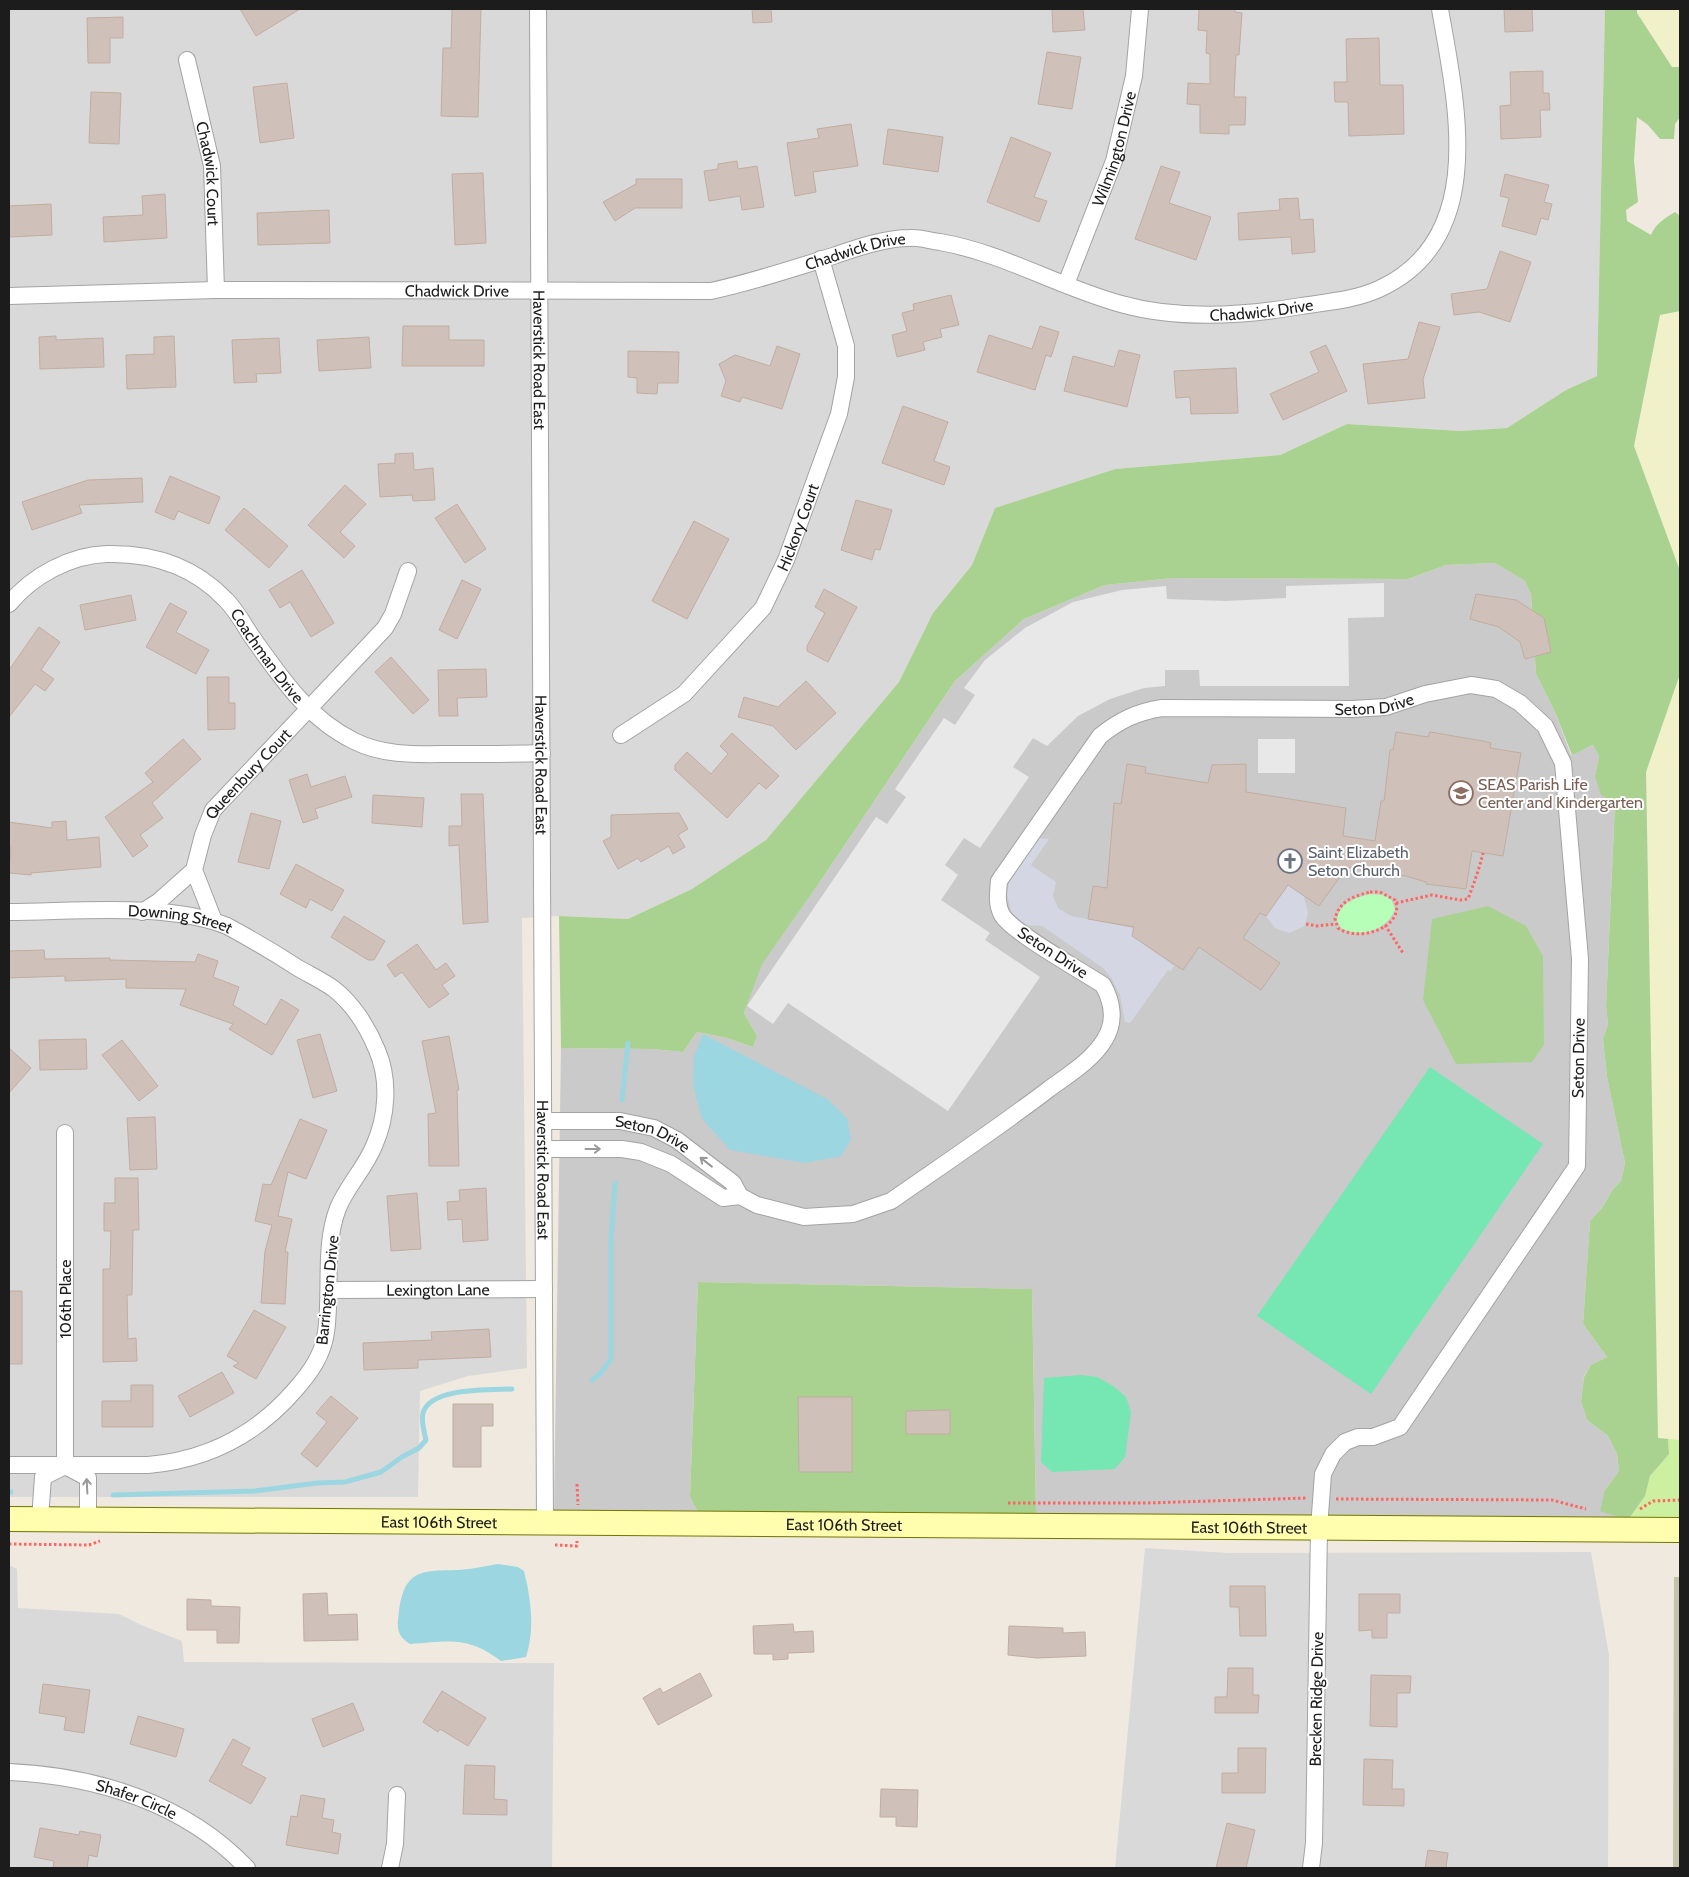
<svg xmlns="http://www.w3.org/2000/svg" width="1689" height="1877" viewBox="0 0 1689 1877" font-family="Cabin,sans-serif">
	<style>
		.residential { fill: #dad9d9 }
		.religious { fill: #cacaca }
		.construction { fill: #c4c2ab }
		.farmland { fill: #f0f0c9 }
		.grass { fill: #cdefa0 }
		.forest { fill: #a9d291 }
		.park { fill: #b7feb8 }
		.pitch { fill: #76e6b2 }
		.parking { fill: #e8e8e8 }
		.plaza { fill: #d4d6e4 }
		.water { fill: #9cd6e1 }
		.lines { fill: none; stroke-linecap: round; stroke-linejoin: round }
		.stream { stroke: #9cd6e1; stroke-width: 5 }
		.building { fill: #cfc1b9; stroke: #c1ada1 }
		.street-casing { stroke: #a3a3a3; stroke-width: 18 }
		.secondary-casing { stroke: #727600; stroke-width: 26 }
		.path { stroke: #ff6561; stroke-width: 3; stroke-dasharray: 2.5 2.5; stroke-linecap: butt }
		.street { stroke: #fff; stroke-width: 16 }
		.secondary { stroke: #fffdae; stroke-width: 24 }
		.oneway { stroke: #999 }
		.labels { text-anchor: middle; stroke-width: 4; stroke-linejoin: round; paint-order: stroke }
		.street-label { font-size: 16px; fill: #1c1c1c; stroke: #fff }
		.education-label { font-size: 16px; fill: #785e54; stroke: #fff; text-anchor: start }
		.worship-label { font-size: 16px; fill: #5b616d; stroke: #fff; text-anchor: start }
	</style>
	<rect width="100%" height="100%" fill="#efe9e0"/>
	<path class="residential" d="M9,9H1605L1597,376L1566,390L1507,428L1460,431L1347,424L1280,455L1115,469L995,508L972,565L933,613L899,682L766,840L692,889L628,919L559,916L522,918L527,1368L468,1376L420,1391L418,1497H9Z
		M1145,1548L1228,1553L1591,1552L1609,1655L1608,1868H1115Z
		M9,1565L17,1569L18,1608L119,1614L141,1625L182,1641L184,1662L554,1663L552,1868H9Z"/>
	<path class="religious" d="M1495,563L1525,581L1531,594L1536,674L1555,712L1571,755L1593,745L1599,756L1595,776L1615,803L1606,1006L1608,1024L1603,1039L1607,1077L1625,1163L1621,1181L1613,1189L1602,1208L1590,1221L1583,1324L1607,1357L1591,1365L1584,1376L1581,1401L1587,1420L1608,1436L1617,1454L1619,1471L1605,1490L1628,1520L1036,1514L1032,1289L698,1282L690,1497L699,1514L554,1512L561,1048L652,1049L683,1052L697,1032L727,1038L753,1047L757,1036L744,1013L761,964L819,883L955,681L1024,619L1105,585L1174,578L1408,579L1446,565Z"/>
	<path class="construction" d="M1674,1577H1680V1868H1673Z"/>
	<path class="farmland" d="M1637,9H1680V67H1672L1637,13Z
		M1680,311V571L1634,446L1660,315Z
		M1680,674V1440L1658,1439L1646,772Z"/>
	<path class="grass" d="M1668,1439L1680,1440V1520H1628L1645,1496L1650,1476L1669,1454Z"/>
	<path class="forest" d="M1605,9H1637V13L1672,67H1680V117L1675,124L1674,139H1660L1648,125L1637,117L1634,160L1638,202L1626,210L1627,221L1651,235C1656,223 1664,219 1675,212L1680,216V311L1660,315L1634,446L1680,571V674L1646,772L1658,1438L1668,1439L1669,1454L1650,1476L1645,1496L1628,1520L1600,1511L1605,1490L1619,1471L1617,1454L1608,1436L1587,1420L1581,1401L1584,1377L1591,1365L1607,1357L1583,1324L1590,1221L1602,1208L1613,1189L1621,1181L1625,1163L1607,1077L1603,1039L1608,1024L1606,1006L1615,803L1601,795L1595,776L1599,756L1593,745L1572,755L1555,712L1536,674L1531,594L1525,581L1495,563L1446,565L1408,579L1174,578L1105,585L1024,619L955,681L819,883L762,964L744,1013L757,1036L753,1047L727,1038L697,1032L683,1052L652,1049L561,1048L559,916L628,919L692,889L766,840L899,682L933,613L972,565L995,508L1115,469L1280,455L1347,424L1460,431L1507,428L1566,390L1597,376Z
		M1488,906L1526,926L1543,956L1544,1045L1532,1062L1456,1064L1423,1000L1432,919Z
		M698,1282L1032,1289L1036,1514L943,1512L699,1514L690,1497Z"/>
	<path class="park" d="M1370,894L1383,895L1391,899L1395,909C1388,930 1359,939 1341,928L1337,921C1338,903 1355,898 1370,894Z"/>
	<path class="pitch" d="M1430,1067L1543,1144L1371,1394L1257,1316Z
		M1081,1375L1097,1377L1113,1386L1126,1397L1131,1412L1125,1457L1115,1469L1052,1472L1041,1462L1044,1378Z"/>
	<path class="parking" d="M1384,583V617L1348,618L1349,686H1200L1199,670H1165V686L1144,688L1110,699L1078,716L1047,746L1033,738L1013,767L1029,777L980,848L964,838L945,865L958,875L941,900L990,933L985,940L1040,977L948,1111L788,1003L773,1024L747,1006L876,817L887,824L906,797L895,789L944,718L955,725L975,695L964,688L985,660L1025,628L1073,602L1122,590L1166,586L1167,599L1226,601L1286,598V586Z
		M1258,739H1295V773H1258Z"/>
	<path class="plaza" d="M1037,838L1049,839L1031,865L1056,882L1053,896L1058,908L1071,916L1133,928L1132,936L1174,966L1170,972L1168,970L1130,1023L1125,1022L1120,995L1112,979L1103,968L1042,926L1024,925L1011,911L1007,894L1009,882Z
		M1281,880L1303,894L1308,912L1305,926L1289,933L1275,928L1266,916L1285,889Z"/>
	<path class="water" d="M703,1034L827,1099L847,1118L851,1140L841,1156L805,1163L730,1150L702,1119L693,1085L694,1057Z
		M498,1564L518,1567L524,1571C531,1599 535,1629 526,1657L501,1661C468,1636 450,1641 410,1644C396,1635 397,1627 399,1611C405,1568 423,1571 459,1570C472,1569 485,1566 498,1564Z"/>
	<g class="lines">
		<path class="stream" d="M622,1100L628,1043
			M592,1380L600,1374L611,1359V1240L615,1183
			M9,1492H11
			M113,1495L255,1491L317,1483L345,1482L381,1472L402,1457L419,1448L426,1440C424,1431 421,1422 423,1413C430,1387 491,1390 512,1389"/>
	</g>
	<path class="building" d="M240,9H300L256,36Z
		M452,9H481L478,117L441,116L443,48H451Z
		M752,9H771L772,22L753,23Z
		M1052,9H1083L1085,30L1053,32Z
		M1199,9H1235V12L1242,13L1239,55H1236L1234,97H1246L1245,125H1229V134L1200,133V105L1187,104L1188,83L1210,84V54L1206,53L1207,31L1198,30Z
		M1504,9H1532L1533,31L1505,32Z
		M123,17V38H110V63H88L87,18Z
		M1379,38L1380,85H1403L1404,134L1349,136L1348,102H1335L1334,82H1347L1346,39Z
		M1047,52L1081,57L1072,109L1038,104Z
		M1543,71V93H1549L1550,110H1540L1541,137L1501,139L1500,106L1511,105L1510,72Z
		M287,83L294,138L260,143L253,87Z
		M91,92L121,93L119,144L89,143Z
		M851,124L858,166L813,172L816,192L795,196L787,143L819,138L817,129Z
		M888,129L943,137L938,172L883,164Z
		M1011,137L1051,153L1034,197L1047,201L1039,222L987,202Z
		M737,161L738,169L757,166L764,207L742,210L740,196L709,201L704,171L718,169V164Z
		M1161,166L1180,172L1169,203L1211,217L1196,260L1135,239Z
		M483,173L486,243L455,245L452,174Z
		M1505,174L1549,185L1544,202L1552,204L1548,220L1541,218L1536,235L1502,226L1509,198L1500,196Z
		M636,179H682V208H635L615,221L603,202L636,184Z
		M165,194L167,238L104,242L103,217L143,215L142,196Z
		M1298,198L1300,220L1313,219L1315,252L1292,254L1291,237L1239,240L1238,213L1280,210L1279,199Z
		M51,204L52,235L9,237V206Z
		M329,210L330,243L258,245L257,213Z
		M1500,251L1531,262L1510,322L1479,312L1454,315L1451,294L1487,289Z
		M951,295L959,325L940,329L942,337L923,342L925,350L897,357L892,335L907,331L902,313L914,310L913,304Z
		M1419,322L1440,327L1423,379L1425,398L1368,404L1363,364L1408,359Z
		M403,326H449V340H484V366H402Z
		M1040,326L1059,332L1051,357L1046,355L1035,390L977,372L989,335L1032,349Z
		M56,336V340L103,338L104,367L40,369L39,337Z
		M174,336L176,387L127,389L126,355L154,354V337Z
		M369,337L371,368L319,371L317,340Z
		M279,338L281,373L256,374L257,382L234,383L232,340Z
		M1326,345L1347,391L1283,420L1270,394L1319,372L1310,352Z
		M777,346L800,354L782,409L742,397L740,402L721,396L726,381L719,364L735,355L770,366Z
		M1119,350L1140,355L1127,407L1064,391L1073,356L1114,367Z
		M628,351L679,352L678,383H658L657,394L637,393V378L628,377Z
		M1236,368L1238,413L1191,414L1190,397L1176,398L1174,371Z
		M903,406L948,422L934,461L950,467L944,485L882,463Z
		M413,453L414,470L433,468L435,500L413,501L412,495L380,497L378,464L395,463V454Z
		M170,476L220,497L209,524L178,511L174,520L155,512Z
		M142,478L143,502L79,505L82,513L32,530L22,502L88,480Z
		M345,485L366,504L340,532L355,546L344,558L308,525Z
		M856,500L892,510L880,550L875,549L872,560L841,550Z
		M457,504L486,549L465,563L435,518Z
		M244,508L288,546L269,568L225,530Z
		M694,521L729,539L687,619L652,601Z
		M302,570L334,623L311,637L290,602L280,608L269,590Z
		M462,580L481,589L457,639L439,630Z
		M824,589L857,607L828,662L807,651V646L825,613L815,607Z
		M1476,594L1516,600L1544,618L1551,652L1525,659L1520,642L1499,627L1470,619Z
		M131,595L136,620L85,630L80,605Z
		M170,603L187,612L176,632L209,650L196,674L146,647Z
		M39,627L60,642L41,670L54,679L45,691L35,684L9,717V670Z
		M391,657L429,700L413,714L375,672Z
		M486,669L487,697L457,698L458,716H439L438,670Z
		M207,677H229V703H235V729L208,730Z
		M806,681L836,713L796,750L773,726L738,717L744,697L778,707Z
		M1396,732L1428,737L1430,732L1483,741L1491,743L1490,748L1521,753L1503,856L1472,851L1466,889L1426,884V882L1406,876L1347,867L1319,906L1288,885L1266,916L1260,913L1243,938L1280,963L1261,990L1199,947L1183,970L1132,936L1134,927L1088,919L1093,886L1107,888L1114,803L1121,804L1127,764L1146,767L1145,773L1208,783L1212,765L1246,764V792L1346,808L1343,836L1375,841L1381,801H1384L1390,750H1393Z
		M732,733L779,776L766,789L759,783L727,818L675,770V765L687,752L711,774L728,754L720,746Z
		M183,739L201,759L152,803L163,818L140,835L148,846L133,857L105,817L153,782L145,773Z
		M307,774L311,787L345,776L352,797L315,809L318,818L303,823L289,780Z
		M461,794H483L488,922L463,924L459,845L449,846V826H462Z
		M373,795L424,798L422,827L372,823Z
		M251,813L281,821L269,869L238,862Z
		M679,813L688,829L678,835L685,847L673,854L669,846L641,862L638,858L618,869L603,841L611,837V815Z
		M66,821L67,840L99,837L101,867L31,873V875L9,873L11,846H9V822L52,828V822Z
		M296,864L344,890L332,911L310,899L306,908L280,894Z
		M344,916L385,941L374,960H368L331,937Z
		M417,944L436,970L446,963L455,976L442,985L449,994L429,1008L402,972L395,977L387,965Z
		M44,950L45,959L110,958V960L195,962L198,954L218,961L213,977L239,987L233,1005L266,1025L281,999L299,1010L272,1055L229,1029L233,1024L180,1005L186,989L126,988V979L65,981V976L9,978V951Z
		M320,1034L337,1091L313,1098L297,1040Z
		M449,1036L459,1090H457L459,1166H429L428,1114L436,1113L422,1041Z
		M86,1039L87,1069L40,1070L39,1040Z
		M122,1040L158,1086L139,1101L102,1055Z
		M9,1048L31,1068L9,1093Z
		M155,1117L157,1169L130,1170L127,1118Z
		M300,1119L327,1130L306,1179L288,1172L278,1216L292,1219L285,1252H288L285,1304L261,1303L265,1251L272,1225L255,1221L263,1184L271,1185Z
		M115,1178H138L139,1230H133L132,1295H127L128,1339L136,1338L137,1361L103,1362V1269H110L111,1231H104V1203H115Z
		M486,1188L488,1240L463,1242L462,1219L448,1220L447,1202L460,1201L459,1190Z
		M417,1193L421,1249L391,1251L387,1196Z
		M9,1291H22V1364H9Z
		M254,1310L286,1327L256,1379L233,1366L239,1363L227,1356Z
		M489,1329L491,1357L418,1360V1368L364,1370L363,1343L432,1340L431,1332Z
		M222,1372L234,1393L190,1417L178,1396Z
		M131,1385H153V1427H102V1401H131Z
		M331,1396L358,1418L317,1467L301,1454L327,1422L316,1413Z
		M798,1397H852V1472H799Z
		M453,1404H493V1426H481V1467H453Z
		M950,1410V1434H906V1411Z
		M1230,1586H1265L1266,1636H1240L1239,1607H1230Z
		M327,1593L328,1615L357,1614L358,1640L304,1641L303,1594Z
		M1359,1594H1400V1613H1387V1638H1372V1630L1359,1631Z
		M187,1599L211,1600V1606L240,1607L239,1643H217V1630H187Z
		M793,1624L794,1632L813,1631L814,1652L788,1653V1659L773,1660V1654H754L753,1626Z
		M1009,1626L1063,1628V1633L1085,1632L1086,1656L1037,1658L1008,1655Z
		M1228,1668H1253V1695H1259L1258,1713H1215V1697H1227Z
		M700,1673L712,1696L658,1725L643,1698L660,1688L663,1693Z
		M1371,1675L1411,1676L1410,1693H1397V1727L1370,1726Z
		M43,1684L90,1690L84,1733L64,1730L66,1717L39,1713Z
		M442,1691L486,1718L468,1746L440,1729L438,1732L423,1722Z
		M353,1703L364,1730L323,1747L312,1719Z
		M138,1716L184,1729L176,1757L130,1744Z
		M233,1739L250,1748L241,1765L266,1778L251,1804L209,1781Z
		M1238,1748H1266L1265,1793H1222V1773H1238Z
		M1364,1759L1393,1760L1392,1789H1404V1806L1363,1805Z
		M465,1765L495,1766L494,1799L507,1800V1815L463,1814Z
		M881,1789L918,1790L917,1827L896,1826V1817H880Z
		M301,1795L325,1799L322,1818L334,1820L332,1832L341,1834L338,1854L286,1845L291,1816L297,1817Z
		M1227,1823L1255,1830L1246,1868H1216Z
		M40,1828L79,1835L80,1831L101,1835L97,1857L89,1855L87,1868H53L54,1861L34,1857Z
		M1428,1850L1448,1853L1446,1868H1425Z"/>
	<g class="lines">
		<g class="street-casing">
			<g id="street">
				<path id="s1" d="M538,9L545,1523"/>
				<path id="s2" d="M187,60L212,166L216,290"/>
				<path id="s3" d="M1066,284L1114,161L1134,76L1140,9"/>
				<path id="s4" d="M9,296L216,290L711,291C753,282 795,268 836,255C859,247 886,238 910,238C919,237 930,241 940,242C1003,253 1059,287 1121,304C1178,320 1243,316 1301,306C1327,302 1355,300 1379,289C1489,239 1456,102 1440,9"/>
				<path id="s5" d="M9,604C32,576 70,555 107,554C152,553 194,566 226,600C236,610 243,623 250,634C280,676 307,718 354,741C386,757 421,754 455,754C484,754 513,754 542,753"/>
				<path id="s6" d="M621,735L684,694L763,608L786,560L839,414L846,377V346L821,259"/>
				<path id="s7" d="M9,912C74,912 166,902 227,926C251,939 275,953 298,968C310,975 323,981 334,989C353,1004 368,1028 377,1050C390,1080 387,1117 374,1146C365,1168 347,1186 338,1208C323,1247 332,1291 326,1332C323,1355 310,1373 295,1390C256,1435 207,1460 148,1465H9"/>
				<path d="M142,912L158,902L194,870"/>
				<path id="s8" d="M214,921L194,870L203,835L213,810L385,628L393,614L408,571"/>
				<path id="s9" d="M544,1121H620L654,1128L677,1140L733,1183L740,1196"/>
				<path d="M65,1133V1466"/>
				<path id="s10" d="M544,1149H622L641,1152L671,1164L723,1198L740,1196L757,1205L804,1217L853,1214L891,1201C944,1164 998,1128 1049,1089C1068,1075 1093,1060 1105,1039C1116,1021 1112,1001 1103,985C1082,971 1013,933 1002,915C996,904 998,892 999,881L1100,736C1120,720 1137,712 1162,708L1352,709L1386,707L1425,694L1471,685L1496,689L1520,703L1545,726L1563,763L1580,959L1577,1166L1400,1427L1373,1437H1358L1345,1442L1333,1454L1323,1474L1319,1528L1314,1843L1311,1868"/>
				<path id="s11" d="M330,1290L544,1289"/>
				<path d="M67,1467L88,1478V1520"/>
				<path d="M40,1519L43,1477L63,1467"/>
				<path id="s12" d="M9,1772C97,1776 185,1803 247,1868"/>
				<path d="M390,1868L395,1844L397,1795"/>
			</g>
		</g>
		<g class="secondary-casing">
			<g id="secondary">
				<path id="s13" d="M9,1519L1680,1530"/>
			</g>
		</g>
		<path class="path" d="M1370,892H1380L1395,900C1406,927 1359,943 1338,928L1335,919C1339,901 1354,896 1370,892Z
			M1396,903L1432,895L1460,900L1468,899C1474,883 1479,870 1483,853
			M1306,924L1317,926L1335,924
			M1385,925L1403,953
			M577,1484L578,1505
			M1336,1499L1552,1500L1586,1509
			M1008,1503H1146L1307,1498
			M1640,1509L1653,1501L1680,1500
			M9,1544L89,1545L100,1541
			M555,1545L577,1546V1541"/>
		<use href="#street" class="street"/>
		<use href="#secondary" class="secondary"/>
	</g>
	<defs><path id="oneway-shaft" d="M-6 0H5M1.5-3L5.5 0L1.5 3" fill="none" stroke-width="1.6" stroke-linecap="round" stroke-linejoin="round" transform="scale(1.25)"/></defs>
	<g class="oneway">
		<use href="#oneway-shaft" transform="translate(593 1149)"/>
		<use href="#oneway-shaft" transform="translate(706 1162) rotate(-142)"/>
		<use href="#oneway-shaft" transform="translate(87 1486) rotate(-93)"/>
	</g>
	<defs>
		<g id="school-ring" transform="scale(1.25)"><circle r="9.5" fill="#fff" stroke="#8d6e63" stroke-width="1.5"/><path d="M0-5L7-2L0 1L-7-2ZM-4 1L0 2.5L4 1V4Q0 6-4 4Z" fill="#8d6e63"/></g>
		<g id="church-ring" transform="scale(1.25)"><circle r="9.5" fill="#fff" stroke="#6b7280" stroke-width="1.5"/><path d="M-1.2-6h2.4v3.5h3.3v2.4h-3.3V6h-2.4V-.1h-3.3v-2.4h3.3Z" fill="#6b7280"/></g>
	</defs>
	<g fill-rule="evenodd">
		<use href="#school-ring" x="1461" y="793"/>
		<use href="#church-ring" x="1290" y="861"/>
	</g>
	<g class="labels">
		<g class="street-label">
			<text dy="6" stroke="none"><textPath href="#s3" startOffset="144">Wilmington Drive</textPath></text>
			<text dy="6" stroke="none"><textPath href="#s2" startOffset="116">Chadwick Court</textPath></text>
			<text dy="6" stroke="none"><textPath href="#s4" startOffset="852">Chadwick Drive</textPath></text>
			<text dy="6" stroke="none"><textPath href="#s4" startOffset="448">Chadwick Drive</textPath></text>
			<text dy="6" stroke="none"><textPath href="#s4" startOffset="1272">Chadwick Drive</textPath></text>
			<text dy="6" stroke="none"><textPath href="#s1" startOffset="351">Haverstick Road East</textPath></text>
			<text dy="6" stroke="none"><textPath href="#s6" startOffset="280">Hickory Court</textPath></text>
			<text dy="6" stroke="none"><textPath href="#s5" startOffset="314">Coachman Drive</textPath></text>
			<text dy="6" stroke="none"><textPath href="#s10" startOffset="1308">Seton Drive</textPath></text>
			<text dy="6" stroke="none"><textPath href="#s1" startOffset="756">Haverstick Road East</textPath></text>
			<text dy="6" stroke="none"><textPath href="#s8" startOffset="168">Queenbury Court</textPath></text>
			<text dy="6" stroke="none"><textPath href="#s7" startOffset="172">Downing Street</textPath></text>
			<text transform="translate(1053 952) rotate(33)" y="6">Seton Drive</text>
			<text transform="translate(1578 1058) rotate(-89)" y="6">Seton Drive</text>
			<text dy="6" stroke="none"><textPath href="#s9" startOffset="111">Seton Drive</textPath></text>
			<text dy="6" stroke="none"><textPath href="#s1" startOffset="1161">Haverstick Road East</textPath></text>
			<text dy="6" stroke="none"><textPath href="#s11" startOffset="108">Lexington Lane</textPath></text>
			<text transform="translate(327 1290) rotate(-84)" y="6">Barrington Drive</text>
			<text transform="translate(65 1299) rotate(-90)" y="6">106th Place</text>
			<text dy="6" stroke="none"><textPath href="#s13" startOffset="430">East 106th Street</textPath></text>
			<text dy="6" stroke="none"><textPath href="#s13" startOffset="835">East 106th Street</textPath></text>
			<text dy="6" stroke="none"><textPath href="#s13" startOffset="1240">East 106th Street</textPath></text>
			<text transform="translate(1316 1699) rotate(-89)" y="6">Brecken Ridge Drive</text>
			<text dy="6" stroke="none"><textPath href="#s12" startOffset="131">Shafer Circle</textPath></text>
		</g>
		<g class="education-label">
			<text x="1478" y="790">SEAS Parish Life<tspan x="1478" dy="18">Center and Kindergarten</tspan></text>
		</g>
		<g class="worship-label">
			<text x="1308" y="858">Saint Elizabeth<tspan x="1308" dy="18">Seton Church</tspan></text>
		</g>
	</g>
	<rect width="1689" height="1877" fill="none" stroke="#1c1c1c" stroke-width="20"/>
</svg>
